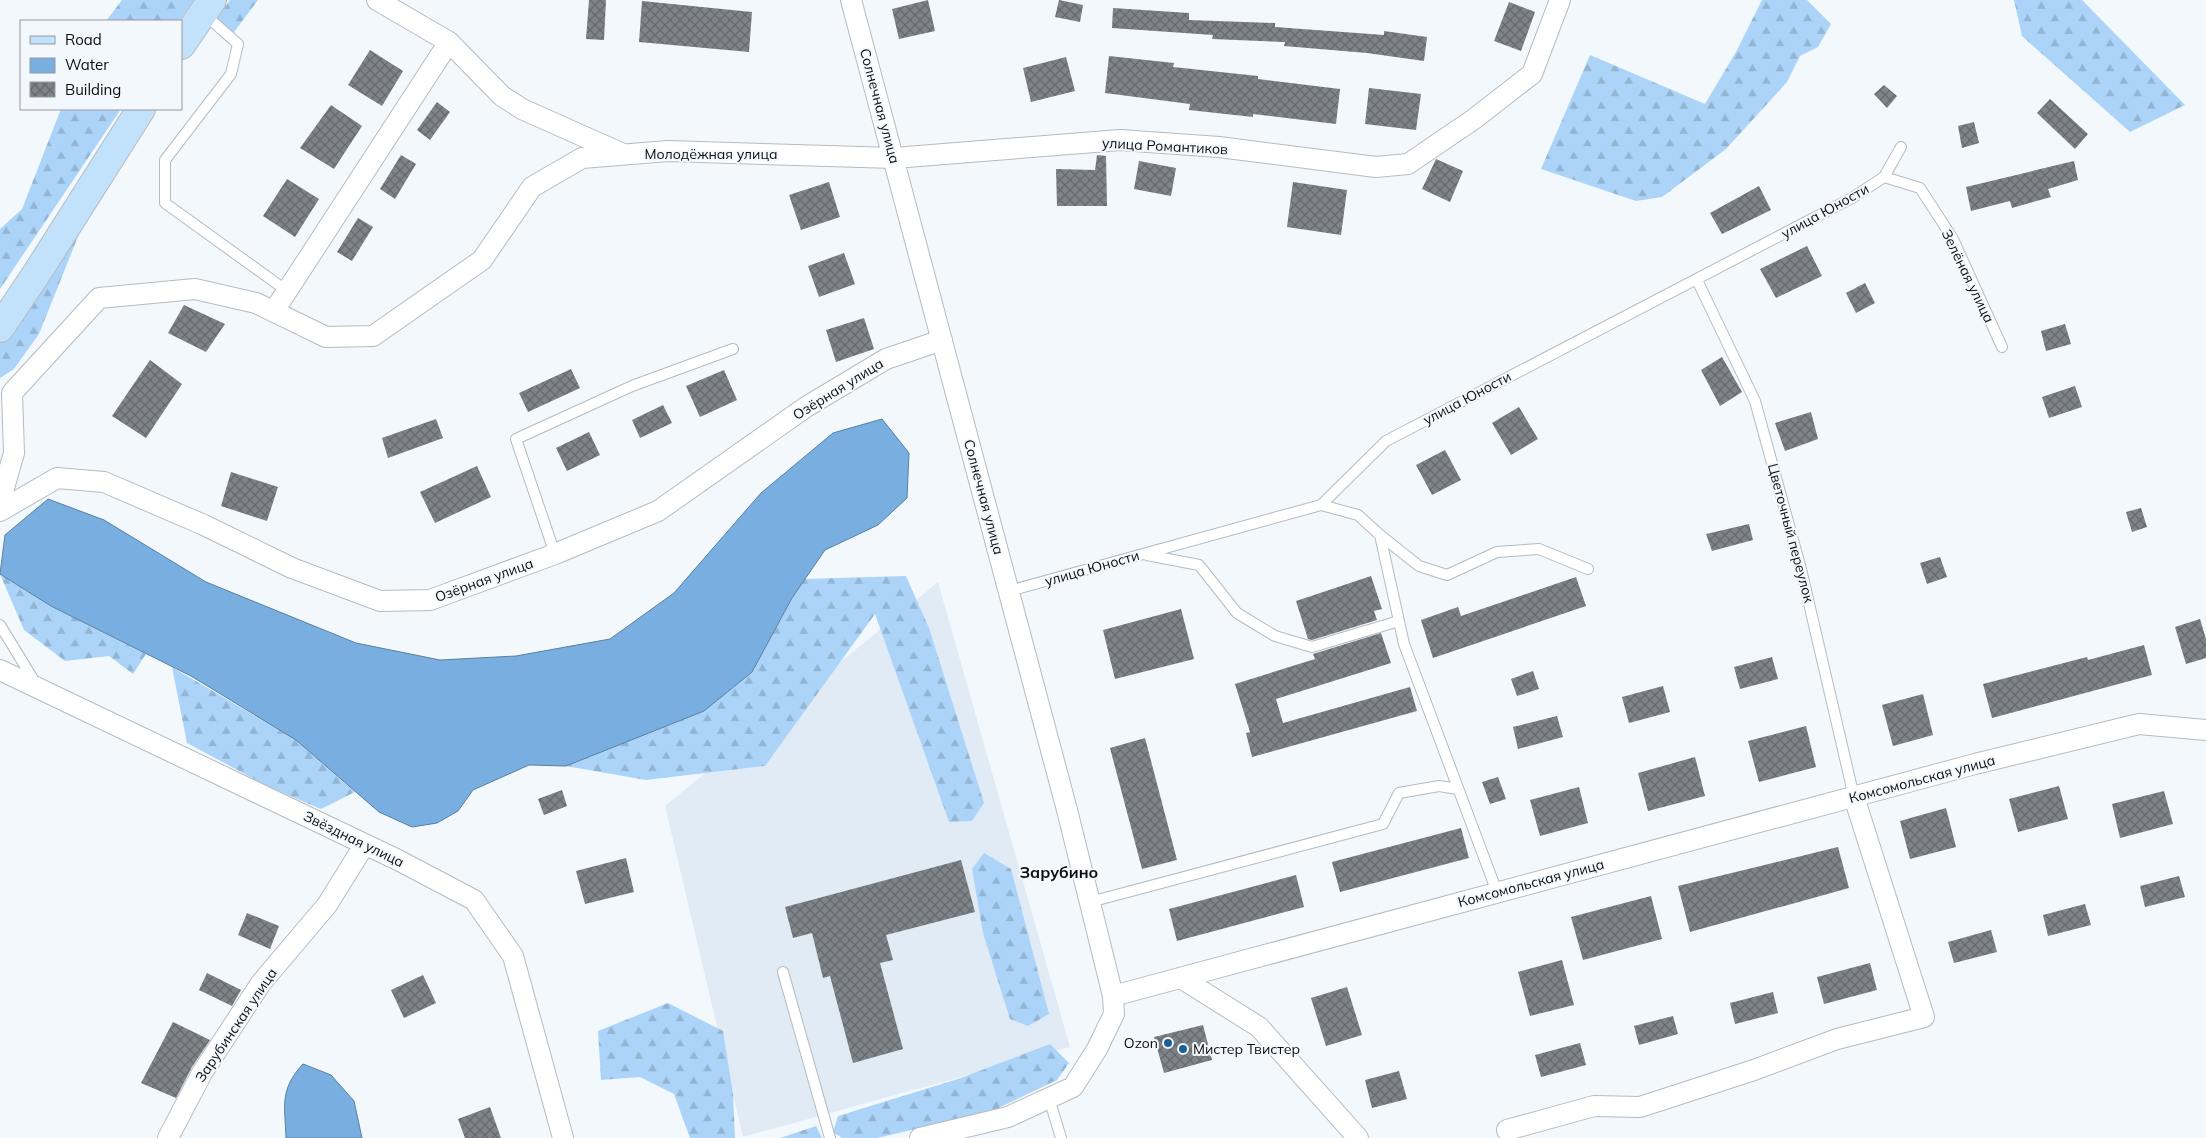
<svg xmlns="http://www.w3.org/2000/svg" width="2206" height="1138" viewBox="0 0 2206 1138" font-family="Mulish,sans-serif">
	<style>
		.built { fill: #e1ebf6 }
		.forest { fill: url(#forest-firs) }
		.water { fill: #79afe0; stroke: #587fa2 }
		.building { fill: url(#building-cross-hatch) }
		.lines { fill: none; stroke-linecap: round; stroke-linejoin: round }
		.service-casing { stroke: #b6bbc0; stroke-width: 12 }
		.minor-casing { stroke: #b6bbc0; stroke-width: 22 }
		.secondary-casing { stroke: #b6bbc0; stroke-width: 30 }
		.service { stroke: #fff; stroke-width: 10 }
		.minor { stroke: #fff; stroke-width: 20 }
		.secondary { stroke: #c2e1fa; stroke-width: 28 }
		.poi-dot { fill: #1b5f94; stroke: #f3f8fd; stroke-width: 2 }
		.labels { text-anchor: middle; stroke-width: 4; stroke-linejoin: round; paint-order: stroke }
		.street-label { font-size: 14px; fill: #0c0e10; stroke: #f3f8fd }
		.poi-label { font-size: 14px; fill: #0c0e10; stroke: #f3f8fd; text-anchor: end }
		.quarter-label { font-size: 16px; font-weight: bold; fill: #0c0e10; stroke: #f3f8fd }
	</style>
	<defs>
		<pattern id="forest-firs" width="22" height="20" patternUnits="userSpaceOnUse" patternTransform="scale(1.25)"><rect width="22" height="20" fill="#acd4f9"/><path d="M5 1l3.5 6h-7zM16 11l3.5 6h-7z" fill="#93b5d4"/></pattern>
		<pattern id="building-cross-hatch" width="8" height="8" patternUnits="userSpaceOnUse" patternTransform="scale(1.25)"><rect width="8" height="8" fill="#7f8489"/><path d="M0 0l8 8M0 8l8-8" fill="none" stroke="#666a6f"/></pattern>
	</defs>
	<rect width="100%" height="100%" fill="#f3f8fd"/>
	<path class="built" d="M938,582L1070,1047L743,1137L665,806Z"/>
	<path class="forest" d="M122,0H194L179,21H106Z
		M230,0H258L228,40L213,24Z
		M1762,0H1807L1831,24L1818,47L1800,56L1787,82L1726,149L1662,197L1636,201L1541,169L1590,55L1705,104L1736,52Z
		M2014,0H2082L2185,105L2130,132L2022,36Z
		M61,109H121L0,289V229L22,209Z
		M87,214L39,334L14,369L0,378V342Z
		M0,574L51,606L146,654L133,674L109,656L65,661L24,630Z
		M906,576L929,628L984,803L972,821L949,822L875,614L765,766L646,780L566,766L704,711L752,672L792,598L805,579Z
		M172,667L296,740L355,792L321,809L269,787L187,743Z
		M984,853L1011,869L1049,1014L1028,1026L1010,1019L983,933L972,869Z
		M668,1003L723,1031L733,1094L735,1138H690L674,1094L640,1077L601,1080L598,1031Z
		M1050,1044L1069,1063L1057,1080L990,1112L877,1138H842L833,1132L838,1116L961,1078Z
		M816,1126L822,1138H780Z"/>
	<path class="water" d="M882,419L909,453L907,498L878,525L825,550L792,598L752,672L704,711L566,766L529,765L473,790L458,811L437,823L412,827L379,812L296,740L191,676L51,606L0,574L5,535L48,499L104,520L206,582L356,643L440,660L516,656L610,639L674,593L761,493L833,433Z
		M303,1064L331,1075L354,1101L362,1138H286C285,1106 279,1090 303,1064Z"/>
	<path class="building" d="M589,0H606L604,40L586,39Z
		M928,0L935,31L899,39L892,9Z
		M1059,0L1083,5L1080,22L1055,17Z
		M642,1L752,12L749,52L639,42Z
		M1509,2L1535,12L1521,51L1494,41Z
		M1113,8L1189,13V20L1275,23V27L1384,35V31L1427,37L1424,61L1367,53L1284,46L1285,42L1212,39L1213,35L1112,28Z
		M370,50L403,71L382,106L348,85Z
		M1109,56L1174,63L1173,67L1258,76V79L1340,89L1336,124L1253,114V117L1189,110L1190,104L1105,93Z
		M1066,57L1075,91L1031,102L1023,68Z
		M1884,85L1897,96L1887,108L1874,94Z
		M1369,88L1421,94L1416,130L1365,124Z
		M2050,99L2088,134L2075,149L2037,113Z
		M437,102L450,112L430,140L417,130Z
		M331,105L362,126L334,169L300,148Z
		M1974,122L1979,143L1962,148L1958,126Z
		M401,155L416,164L395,199L380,189Z
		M1097,155L1106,156L1107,206H1057L1056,169L1095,170Z
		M1436,159L1463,171L1450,202L1422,189Z
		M1139,161L1176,168L1171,196L1134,189Z
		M2074,161L2078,180L2048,189L2051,197L2012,208L2010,201L1971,211L1966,187Z
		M287,179L319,199L295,237L263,216Z
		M829,182L840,217L801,230L789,195Z
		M1293,182L1347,190L1341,235L1287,227Z
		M1759,186L1771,210L1722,234L1710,213Z
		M358,218L373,227L352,261L337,252Z
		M1807,246L1822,276L1776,298L1760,269Z
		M844,253L855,284L819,297L808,266Z
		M1865,283L1875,303L1856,313L1846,293Z
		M184,305L225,324L206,352L168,333Z
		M864,318L874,349L836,362L826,330Z
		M2065,324L2071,344L2046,351L2041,331Z
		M1722,357L1742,392L1720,406L1701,370Z
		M150,360L182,384L146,438L112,416Z
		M571,369L580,388L528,412L519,393Z
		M724,370L737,400L700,417L686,386Z
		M2075,386L2082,407L2049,418L2042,397Z
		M663,405L672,423L640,438L632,420Z
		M1519,407L1538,439L1511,455L1492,423Z
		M1811,412L1818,439L1785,451L1775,423Z
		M436,419L443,438L388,458L382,438Z
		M589,432L600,455L567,471L556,448Z
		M1445,450L1461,480L1432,495L1416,465Z
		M477,466L491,497L435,523L420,492Z
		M231,472L278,487L267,521L221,506Z
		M2141,508L2147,527L2132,532L2126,512Z
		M1749,524L1753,540L1712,551L1706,534Z
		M1940,557L1947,577L1927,584L1920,563Z
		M1371,576L1382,609L1374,611L1377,620L1312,640L1308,639L1296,601Z
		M1576,577L1586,606L1433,658L1421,620L1458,607L1461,616Z
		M1181,609L1194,659L1115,679L1103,630Z
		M2200,619L2206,639V658L2186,664L2175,627Z
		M1381,633L1391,663L1276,699L1283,723L1410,687L1417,711L1252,757L1246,733L1250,732L1235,684L1315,659L1313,654Z
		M2144,645L2152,675L1992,718L1983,684L2087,657L2088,660Z
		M1772,657L1778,679L1740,689L1734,667Z
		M1533,671L1539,689L1517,696L1511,679Z
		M1663,686L1670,712L1629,723L1622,697Z
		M1923,694L1933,735L1893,746L1882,705Z
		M1557,716L1563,737L1518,749L1513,727Z
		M1806,726L1816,767L1759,782L1748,741Z
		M1145,738L1177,860L1142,869L1110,748Z
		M1695,757L1705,796L1648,811L1638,773Z
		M1498,777L1506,799L1490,804L1482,782Z
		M2059,786L2068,819L2018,832L2009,799Z
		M1579,787L1588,823L1540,836L1530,800Z
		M562,790L567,806L544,815L538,799Z
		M2164,791L2173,824L2120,838L2112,804Z
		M1946,808L1956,847L1910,859L1900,821Z
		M1461,828L1469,858L1340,892L1332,862Z
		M1838,847L1849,888L1690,932L1678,886Z
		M626,858L634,892L585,904L576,871Z
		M961,860L975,912L886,935L893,960L880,963L903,1049L853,1063L830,976L823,978L812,933L793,938L785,907Z
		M1296,875L1304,907L1177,941L1169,909Z
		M2179,876L2185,897L2145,907L2140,886Z
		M1651,896L1662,939L1583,960L1571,917Z
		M2085,904L2091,925L2048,936L2043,915Z
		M247,913L279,926L270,949L238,935Z
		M1991,930L1997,952L1954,963L1948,942Z
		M1562,960L1574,1005L1530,1016L1518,972Z
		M1870,963L1877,990L1824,1004L1817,977Z
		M207,973L241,990L232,1006L199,990Z
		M423,975L436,1003L404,1018L391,990Z
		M1347,987L1362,1035L1326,1046L1311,998Z
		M1773,992L1778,1013L1735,1024L1730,1003Z
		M1673,1016L1678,1034L1639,1045L1634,1026Z
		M173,1022L210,1040L192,1067L176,1098L141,1083Z
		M1203,1025L1212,1060L1164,1073L1154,1037Z
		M1580,1043L1586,1065L1541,1077L1535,1055Z
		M1399,1071L1407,1099L1372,1108L1365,1080Z
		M490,1107L501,1138H465L458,1119Z"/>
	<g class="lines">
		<g class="service-casing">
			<path id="service" d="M204,14L238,44L231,74L165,160V203L287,291
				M1884,177L1920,188L1953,239L2002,347
				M1697,280L1755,401L1801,569L1854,797
				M1321,505L1358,515L1380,535L1404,644L1497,892
				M1380,535L1419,566L1447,575L1497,552L1539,549L1588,569
				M555,554L516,439L632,386L733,349
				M1147,555L1199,565L1237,613L1275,636L1312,647L1399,621
				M1009,591L1321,505L1386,441L1852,198L1884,177L1901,147
				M0,625L36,684
				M1090,902L1383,824L1399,793L1439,786L1458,789
				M783,972L830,1138
				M1049,1098L1061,1138"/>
		</g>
		<g class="minor-casing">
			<path id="minor" d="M377,0L449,42L502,96L522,109L623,154
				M851,0L1067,810L1113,996L1114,1014L1097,1049L1073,1087L1008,1117L920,1138
				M274,311L449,42
				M0,502L14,453L12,393L99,298L195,289L256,303L326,337L373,336L482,260L532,187L582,158L668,151L894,158L1120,140L1219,147L1376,167L1408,164L1474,119L1532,74L1560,0
				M0,511L57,478L104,482L204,525L292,568L380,601L430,600L555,554L658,511L806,407L886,359L942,340
				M0,670L398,860L474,900L513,956L563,1138
				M1181,978L1259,1027L1358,1138
				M1113,996L1975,764L2139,724L2206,730
				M1507,1130L1594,1106L1640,1107L1754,1070L1837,1039L1924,1017L1854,797
				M168,1138L202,1073L261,983L327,905L365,844"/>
		</g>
		<g class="secondary-casing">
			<path id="secondary" d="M181,45L212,0
				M0,328L37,273L141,109"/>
		</g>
		<use href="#service" class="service"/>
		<use href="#minor" class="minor"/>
		<use href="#secondary" class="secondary"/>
	</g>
	<g class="poi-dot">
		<circle cx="1168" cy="1043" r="5"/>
		<circle cx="1183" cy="1049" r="5"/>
	</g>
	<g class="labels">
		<g class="street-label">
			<text transform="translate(880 106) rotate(75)" y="5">Солнечная улица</text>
			<text transform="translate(1165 146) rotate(3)" y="5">улица Романтиков</text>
			<text x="711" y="159">Молодёжная улица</text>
			<text transform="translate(1825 211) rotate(-29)" y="5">улица Юности</text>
			<text transform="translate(1968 276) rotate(64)" y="5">Зелёная улица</text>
			<text transform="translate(838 389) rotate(-32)" y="5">Озёрная улица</text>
			<text transform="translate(1467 398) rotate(-28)" y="5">улица Юности</text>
			<text transform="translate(984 497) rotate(75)" y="5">Солнечная улица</text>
			<text transform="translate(1791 533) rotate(75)" y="5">Цветочный переулок</text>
			<text transform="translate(1092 568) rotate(-16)" y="5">улица Юности</text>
			<text transform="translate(484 580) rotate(-20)" y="5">Озёрная улица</text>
			<text transform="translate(1922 779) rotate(-15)" y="5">Комсомольская улица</text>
			<text transform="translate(354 839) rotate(26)" y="5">Звёздная улица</text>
			<text transform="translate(1531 883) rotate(-15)" y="5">Комсомольская улица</text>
			<text transform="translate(236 1025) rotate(-56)" y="5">Зарубинская улица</text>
		</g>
		<g class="poi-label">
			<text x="1158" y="1048">Ozon</text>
			<text x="1193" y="1054" text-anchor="start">Мистер Твистер</text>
		</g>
		<g class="quarter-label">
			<text x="1059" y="878">Зарубино</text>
		</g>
	</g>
	<rect x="20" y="20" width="162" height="90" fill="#f3f8fd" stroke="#979a9e"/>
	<rect x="30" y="36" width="25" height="8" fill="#c2e1fa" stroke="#979a9e"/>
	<text x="65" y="45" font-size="15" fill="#0c0e10">Road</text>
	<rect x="30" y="58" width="25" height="15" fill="#79afe0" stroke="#979a9e"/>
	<text x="65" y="70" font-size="15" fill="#0c0e10">Water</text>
	<rect x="30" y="82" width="25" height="15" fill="url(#building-cross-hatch)" stroke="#979a9e"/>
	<text x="65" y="95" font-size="15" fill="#0c0e10">Building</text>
</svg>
